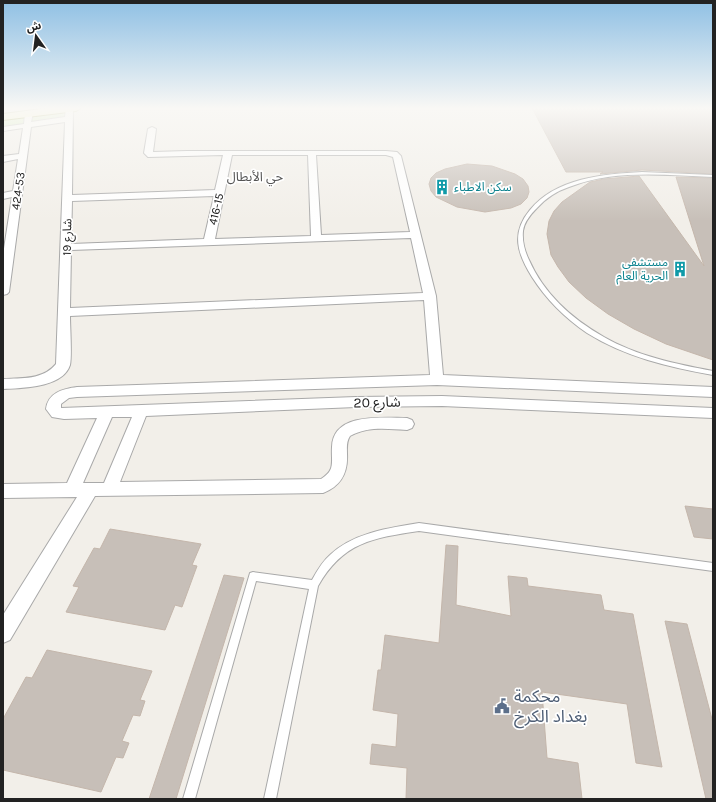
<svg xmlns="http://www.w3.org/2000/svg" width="716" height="802" viewBox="0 0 716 802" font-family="Karla,'Noto Sans Arabic',sans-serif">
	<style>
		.grass { fill: #cdebb0 }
		.building { fill: #c7bfb8; stroke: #c4b6ab }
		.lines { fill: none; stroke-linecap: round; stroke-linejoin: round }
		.lane-casing { stroke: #a9a9a9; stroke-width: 2 }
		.street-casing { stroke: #a9a9a9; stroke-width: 2 }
		.secondary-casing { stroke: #707d05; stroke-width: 2 }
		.lane { fill: #fff; fill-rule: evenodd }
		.street { fill: #fff; fill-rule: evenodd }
		.secondary { fill: #f7fabf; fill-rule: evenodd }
		.labels { text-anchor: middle; stroke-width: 3.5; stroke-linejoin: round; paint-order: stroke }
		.far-culture-label { font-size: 12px; fill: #0d838f; stroke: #fff; text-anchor: start }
		.far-street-label { font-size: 12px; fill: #222; stroke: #fff }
		.far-neighbourhood-label { font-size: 13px; fill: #555; stroke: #fff }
		.street-label { font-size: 14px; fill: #222; stroke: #fff }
		.near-service-label { font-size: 17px; fill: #4e5e75; stroke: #fff; text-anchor: start }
	</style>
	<rect width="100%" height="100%" fill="#f2efe9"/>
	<path class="grass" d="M66,111V119L3,128V118Z"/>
	<path class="building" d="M532,108H713V174L642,170L600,174L603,172H566Z
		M467,164L492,166L515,174L523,179L528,186L529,192L527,198L521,204L511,208L485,212L457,207L436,197L431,191L429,184L431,178L436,173L445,169Z
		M639,176L704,266L676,177L713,178V360L666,344L634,329L608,314L586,298L569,282L558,267L551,255L547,234L549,221L554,211L562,202L590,182L604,179Z
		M685,506L713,509V539L694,537Z
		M110,529L201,544L192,565L197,566L182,607L175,605L165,630L66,612L79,587L73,586L84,566L94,548L100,549Z
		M446,545L458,546L456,605L511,616L508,576L527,578L528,586L601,595L604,610L633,614L662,767L636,763L627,704L542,692L547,758L578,763L582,799H406L407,768L370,764L372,744L396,747L398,714L373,710L378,670H381L385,635L439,643Z
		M224,575L244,578L176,799H149Z
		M665,621L687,624L713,723V799H706Z
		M47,650L152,671L140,700L145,701L140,716L133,715L122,741L129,743L123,758L116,757L101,792L3,770V719L26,677L32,678Z"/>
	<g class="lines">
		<g class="lane-casing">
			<path id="lane" d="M642,172L713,175V177C666,175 614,169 569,187C557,191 546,198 537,208C531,214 524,222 523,231C522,241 525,252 529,260C544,294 572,319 604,337C637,356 676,364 713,371V375C669,367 625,357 587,333C565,318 546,299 532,277C517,253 511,233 530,210C556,178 603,174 642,172Z
				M419,523L713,563V571L419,531C373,538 343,542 318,586L276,799H264L309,589L256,581L195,799H183L250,573L253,572L312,580C317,571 322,562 330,555C353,533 388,528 419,523Z"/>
		</g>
		<g class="street-casing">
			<path id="street" d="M66,108L73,109L72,195L215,190L223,155L148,157L144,153L148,129L152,127L156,129L153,152L187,151H386L397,152L401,156L436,296L443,375L713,387V397L437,385L77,397L69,398L61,404V408L356,397L442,396L713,408V418L442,406L356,407L146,416L120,482L321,479C336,470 331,462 332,447C333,412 383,418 407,418L412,420L414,424L412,428L407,430C387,429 368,426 350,436C346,442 347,448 347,454C348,473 341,486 323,493L95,496L10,640L3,643V615L77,497L3,498V484L67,483L97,418L64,419L52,417L46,409C48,393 62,389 77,387L430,375L424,300L70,316C70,327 72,356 70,365C63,388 21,388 3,389V379C22,378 43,380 56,364L65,122L31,127L9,292L7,294L3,295V255L12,197L3,199V193L13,191L18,159L3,162V156L19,154L23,128L3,131V127L24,124L25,113L29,111L33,113L31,122L65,117ZM232,155H308L311,236L215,239ZM316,155H386L393,157L410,232L321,235ZM214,196L204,239L71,244L72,201ZM411,238L423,293L70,308L71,250ZM112,417H132L104,483H83Z"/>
		</g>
		<g class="secondary-casing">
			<path id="secondary" d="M49,108H81L76,111L3,120V114Z"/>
		</g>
		<use href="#lane" class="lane"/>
		<use href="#street" class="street"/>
		<use href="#secondary" class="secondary"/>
	</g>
	<linearGradient id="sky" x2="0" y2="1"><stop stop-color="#8fc0e4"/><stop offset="0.49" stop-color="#f9f8f5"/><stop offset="1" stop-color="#f9f8f5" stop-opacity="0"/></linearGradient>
	<rect width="716" height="221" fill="url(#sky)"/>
	<defs>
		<g id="building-bare" transform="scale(1.2)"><path d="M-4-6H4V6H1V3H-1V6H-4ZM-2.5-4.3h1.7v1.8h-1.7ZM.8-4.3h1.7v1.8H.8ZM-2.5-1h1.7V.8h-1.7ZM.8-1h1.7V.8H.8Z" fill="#0f9aa8" stroke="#fff" stroke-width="2.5" paint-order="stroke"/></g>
		<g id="civic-bare" transform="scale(1.2)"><path d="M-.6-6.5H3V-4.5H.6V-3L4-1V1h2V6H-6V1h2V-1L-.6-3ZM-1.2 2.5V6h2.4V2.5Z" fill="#5c6f8a" stroke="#fff" stroke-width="2.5" paint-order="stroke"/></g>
	</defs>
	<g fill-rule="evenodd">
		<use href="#building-bare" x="442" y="187"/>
		<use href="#building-bare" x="680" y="269"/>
		<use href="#civic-bare" x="502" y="706"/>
	</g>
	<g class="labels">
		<g class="far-culture-label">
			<text x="454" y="191">سكن الاطباء</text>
			<text x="668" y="266" text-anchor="end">مستشفى<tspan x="668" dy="14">الحرية العام</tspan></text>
		</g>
		<g class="far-street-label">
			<text transform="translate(18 191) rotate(-82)" y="4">424-53</text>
			<text transform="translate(216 209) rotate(-77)" y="4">416-15</text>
			<text transform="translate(67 237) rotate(-89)" y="4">شارع 19</text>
		</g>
		<g class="far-neighbourhood-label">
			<text x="255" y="181">حي الأبطال</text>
		</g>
		<g class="street-label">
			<text transform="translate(377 402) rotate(-1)" y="5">شارع 20</text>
		</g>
		<g class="near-service-label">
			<text x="514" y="702">محكمة<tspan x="514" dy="20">بغداد الكرخ</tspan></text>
		</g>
	</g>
	<rect width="716" height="802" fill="none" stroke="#222222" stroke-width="8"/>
	<g transform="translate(36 36) rotate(346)" stroke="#ffffff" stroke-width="3" paint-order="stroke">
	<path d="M0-3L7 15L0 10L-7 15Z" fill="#222222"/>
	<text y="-6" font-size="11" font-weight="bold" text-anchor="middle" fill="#222222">ش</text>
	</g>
</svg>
